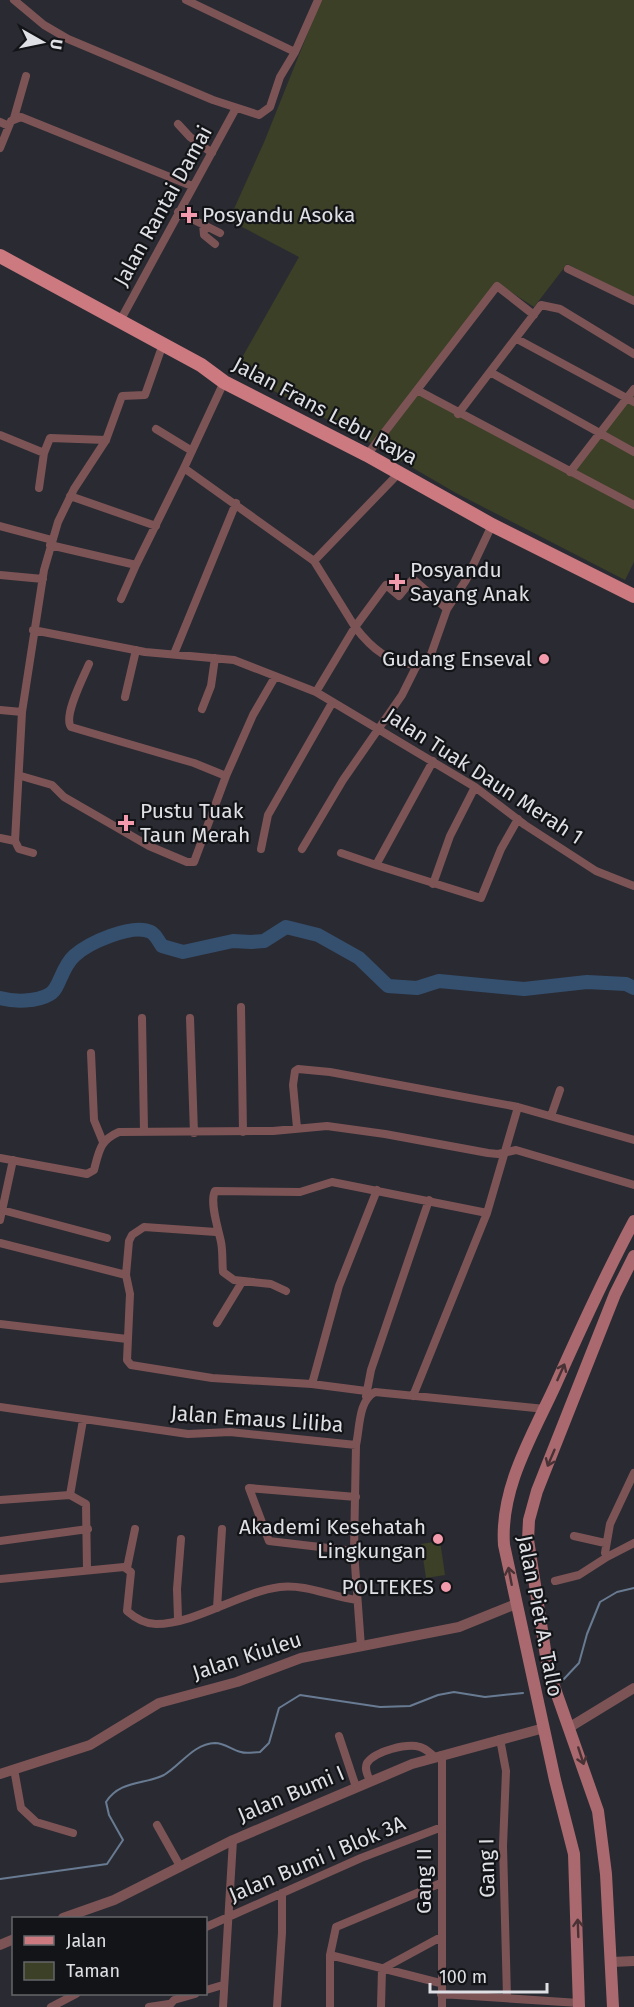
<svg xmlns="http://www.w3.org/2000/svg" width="634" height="2007" viewBox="0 0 634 2007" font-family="'Fira Sans',sans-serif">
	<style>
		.green { fill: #3c4026 }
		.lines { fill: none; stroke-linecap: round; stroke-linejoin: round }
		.stream { stroke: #687b92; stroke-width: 2 }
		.river { stroke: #35506f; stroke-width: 14 }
		.minor { stroke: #7d5456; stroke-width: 8 }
		.tertiary { stroke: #7d5456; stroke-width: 10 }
		.secondary { stroke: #aa696e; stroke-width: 12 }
		.primary { stroke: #cc7980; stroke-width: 14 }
		.oneway { stroke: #483235 }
		.poi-dot { fill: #f39aac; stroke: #131417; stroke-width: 2 }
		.labels { text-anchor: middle; stroke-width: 4.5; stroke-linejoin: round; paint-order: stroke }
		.street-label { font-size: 21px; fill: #dfe0e5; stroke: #131417 }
		.poi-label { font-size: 21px; fill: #dfe0e5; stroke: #131417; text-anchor: start }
	</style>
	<rect width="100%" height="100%" fill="#2a2b32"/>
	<path class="green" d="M321,0H634V298L567,264L534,307L497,283L373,444L235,370L299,257L229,220L265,140Z
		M418,394L634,509V562L625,580L456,493L377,447Z
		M634,394V502L574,471Z
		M440,1541L445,1575L426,1578L421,1544Z"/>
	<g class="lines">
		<path class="stream" d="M562,1681L579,1663L587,1634L600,1602L617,1592L634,1588
			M0,1879L107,1864L123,1840L109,1815L106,1802C120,1780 144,1785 164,1775C181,1765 193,1744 215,1743C225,1743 232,1750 241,1752C246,1754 254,1752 260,1752L269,1743L279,1708L300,1695L380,1707L410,1706L438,1695L454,1692L485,1697L523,1693"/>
		<path class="river" d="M0,998C14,1002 37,1002 50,994C60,988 61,968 74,956C88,943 132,923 151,932C156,935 159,942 162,946L183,952L233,941L251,942L264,941L286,927L318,935L359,958L388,986L417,988L439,981L524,989L587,982L626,984L634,988"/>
		<path class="minor" d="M14,0L44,25L68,39L213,100L259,115L270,107L280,77L295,52L318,0
			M186,0L295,52
			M14,118L26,76
			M0,122L9,126
			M178,124L190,137L212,153
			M0,148L11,121L21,117L192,186
			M178,212L220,233
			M203,224L204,235L215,244
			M568,269L634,301
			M120,321L236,108
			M517,339L634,402
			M490,372L634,452
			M224,382L184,468L314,561
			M417,390L634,505
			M458,414L541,305L560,309L634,354
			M156,429L192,451
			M0,435L44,453
			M367,455L497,286L534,315
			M570,472L634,389
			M39,488L44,453L50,438L106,440
			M70,496L156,526
			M0,526L52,540
			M50,545L136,565L184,468
			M0,575L43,579
			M121,599L136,565
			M33,630L145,652L234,660L316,692L475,787L525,825L596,871L634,886
			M174,654L236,503
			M89,664C83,678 63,716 71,727L194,763L226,776
			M417,665C389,663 372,649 355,627L386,585L399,596L413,579L447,609
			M316,692L355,627L314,561L399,473
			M125,697L136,650
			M202,709L211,686L215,658
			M0,710L22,712
			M433,761L376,865L481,898L501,849L518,819
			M21,776L52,785L64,797L149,846L187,862H194L226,776L253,715L275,677
			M0,838L15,841L22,712L44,570L58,522L74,489L106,440L122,396L145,395L163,344
			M15,841L19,849L33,853
			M261,849L268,815L332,703
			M302,849L343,780L402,695L417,665L429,660L447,609L466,580L492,525
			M341,853L376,865
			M433,884L450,836L475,787
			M241,1007L243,1132
			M142,1018L144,1131
			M190,1018L194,1133
			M91,1053L94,1120L103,1142
			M551,1116L560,1090
			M297,1128L293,1085L295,1071L298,1069L330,1072L518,1107L634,1140
			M0,1158L87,1174L94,1170C99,1151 100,1140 119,1132L273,1131L327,1126L385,1134L488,1153L498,1154L516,1150L634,1185
			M2,1210L107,1238
			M0,1220L13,1160
			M0,1243L126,1275L130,1294L127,1360L131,1365L212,1378L312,1384L366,1391
			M126,1275L129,1241L132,1235L144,1227L216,1232
			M286,1291L271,1284L234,1280L223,1272C222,1262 223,1252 221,1242C219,1231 209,1202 215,1191L300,1192L332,1182L487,1213
			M217,1323L242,1282
			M0,1324L127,1339
			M312,1384L339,1286L377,1190
			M366,1396L371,1370L429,1200
			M413,1396L487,1213L518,1107
			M0,1407L188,1434L230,1432L356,1445C360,1428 358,1401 375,1392L545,1409
			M356,1445L354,1551L361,1647
			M634,1473L610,1524L605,1553L607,1557L634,1543
			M70,1495L86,1504L87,1569
			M0,1500L70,1495L83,1420
			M574,1536L605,1543
			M0,1541L88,1529
			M354,1551L269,1541L249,1488L356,1497
			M127,1568L135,1529
			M0,1579L124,1567L131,1572L127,1611C135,1618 146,1624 156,1624C196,1624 240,1592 280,1587C306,1584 332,1597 357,1600
			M555,1581L579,1575L607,1557
			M217,1608L222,1529
			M178,1619L177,1589L181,1539
			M339,1736L356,1787
			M500,1739L506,1771L503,1846L507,1997
			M14,1769L21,1808L36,1822L73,1833
			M370,1781C368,1776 364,1769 367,1763C375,1751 407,1743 420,1747C425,1748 430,1753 435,1757
			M157,1825L180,1866
			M206,1927L361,1858L442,1827
			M330,1955L440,1983
			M206,1990L223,1985
			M441,1994L579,2003
			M51,2007L76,1994
			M149,2007L169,2004
			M168,2007L174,2000L195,1994
			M223,2007L233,1840
			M277,2007L282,1933V1893
			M330,2007V1955L336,1927L441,1883
			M381,2007L382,1969L441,1937
			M442,2007V1755"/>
		<path class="tertiary" d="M570,1727L634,1688
			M0,1774L90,1745L159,1703L237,1682L301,1658L459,1627L516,1604
			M63,1918L114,1900L233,1840L412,1764L544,1728
			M0,1945L14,1939
			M612,1962L634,1961"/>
		<path class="secondary" d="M579,2007L574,1854L555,1780L504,1545C500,1488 532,1436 555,1386C580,1330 605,1275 634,1221
			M613,2007L606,1874L598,1811L548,1669L528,1540L529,1520L537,1491L615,1294L634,1256"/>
		<path class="primary" d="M0,256L201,365L224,382L367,455L492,525L634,596"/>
	</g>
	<defs><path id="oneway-shaft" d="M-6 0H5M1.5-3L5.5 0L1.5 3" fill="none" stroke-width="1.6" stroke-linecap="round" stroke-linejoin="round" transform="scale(1.5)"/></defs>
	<g class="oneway">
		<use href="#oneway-shaft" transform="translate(561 1372) rotate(-66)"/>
		<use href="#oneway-shaft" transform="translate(551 1458) rotate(113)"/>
		<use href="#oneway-shaft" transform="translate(510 1576) rotate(-101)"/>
		<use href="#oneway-shaft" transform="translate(581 1756) rotate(72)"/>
		<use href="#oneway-shaft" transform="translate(578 1928) rotate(-92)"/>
	</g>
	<g class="poi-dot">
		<path d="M186 206h6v6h6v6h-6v6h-6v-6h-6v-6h6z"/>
		<path d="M394 573h6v6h6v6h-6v6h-6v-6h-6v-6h6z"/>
		<circle cx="544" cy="659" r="6"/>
		<path d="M123 814h6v6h6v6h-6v6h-6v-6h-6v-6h6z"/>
		<circle cx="438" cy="1539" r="6"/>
		<circle cx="446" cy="1587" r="6"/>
	</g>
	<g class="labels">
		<g class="street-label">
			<text transform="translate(163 206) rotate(-61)" y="7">Jalan Rantai Damai</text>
			<text transform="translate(325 411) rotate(28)" y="7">Jalan Frans Lebu Raya</text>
			<text transform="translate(484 776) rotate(33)" y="7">Jalan Tuak Daun Merah 1</text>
			<text transform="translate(257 1419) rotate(4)" y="7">Jalan Emaus Liliba</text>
			<text transform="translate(540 1616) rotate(79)" y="7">Jalan Piet A. Tallo</text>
			<text transform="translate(247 1656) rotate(-18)" y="7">Jalan Kiuleu</text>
			<text transform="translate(291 1794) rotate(-23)" y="7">Jalan Bumi I</text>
			<text transform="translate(317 1859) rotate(-23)" y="7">Jalan Bumi I Blok 3A</text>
			<text transform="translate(487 1868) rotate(-91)" y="7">Gang I</text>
			<text transform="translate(424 1881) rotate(-90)" y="7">Gang II</text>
		</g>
		<g class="poi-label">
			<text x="202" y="222">Posyandu Asoka</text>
			<text x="410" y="577">Posyandu<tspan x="410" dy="24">Sayang Anak</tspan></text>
			<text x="532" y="666" text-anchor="end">Gudang Enseval</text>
			<text x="140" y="818">Pustu Tuak<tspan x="140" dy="24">Taun Merah</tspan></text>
			<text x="426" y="1534" text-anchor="end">Akademi Kesehatah<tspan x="426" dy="24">Lingkungan</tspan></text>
			<text x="434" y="1594" text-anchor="end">POLTEKES</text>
		</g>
	</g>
	<rect x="12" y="1917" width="195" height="78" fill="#131417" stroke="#656669" stroke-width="1.5"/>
	<rect x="24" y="1936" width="30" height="9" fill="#cc7980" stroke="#656669" stroke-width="1.5"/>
	<text x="66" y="1947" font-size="18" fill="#dfe0e5">Jalan</text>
	<rect x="24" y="1962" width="30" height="18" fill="#3c4026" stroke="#656669" stroke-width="1.5"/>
	<text x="66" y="1977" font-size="18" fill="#dfe0e5">Taman</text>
	<g transform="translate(42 42) rotate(99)" stroke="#131417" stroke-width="4.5" paint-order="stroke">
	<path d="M0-4.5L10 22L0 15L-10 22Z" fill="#dfe0e5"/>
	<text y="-9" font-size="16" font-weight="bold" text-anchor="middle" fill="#dfe0e5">U</text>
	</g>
	<path d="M430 1983v9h117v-9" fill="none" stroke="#dfe0e5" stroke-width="3"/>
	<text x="439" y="1983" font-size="18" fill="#dfe0e5" stroke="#131417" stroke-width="4.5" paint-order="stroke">100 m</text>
</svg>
